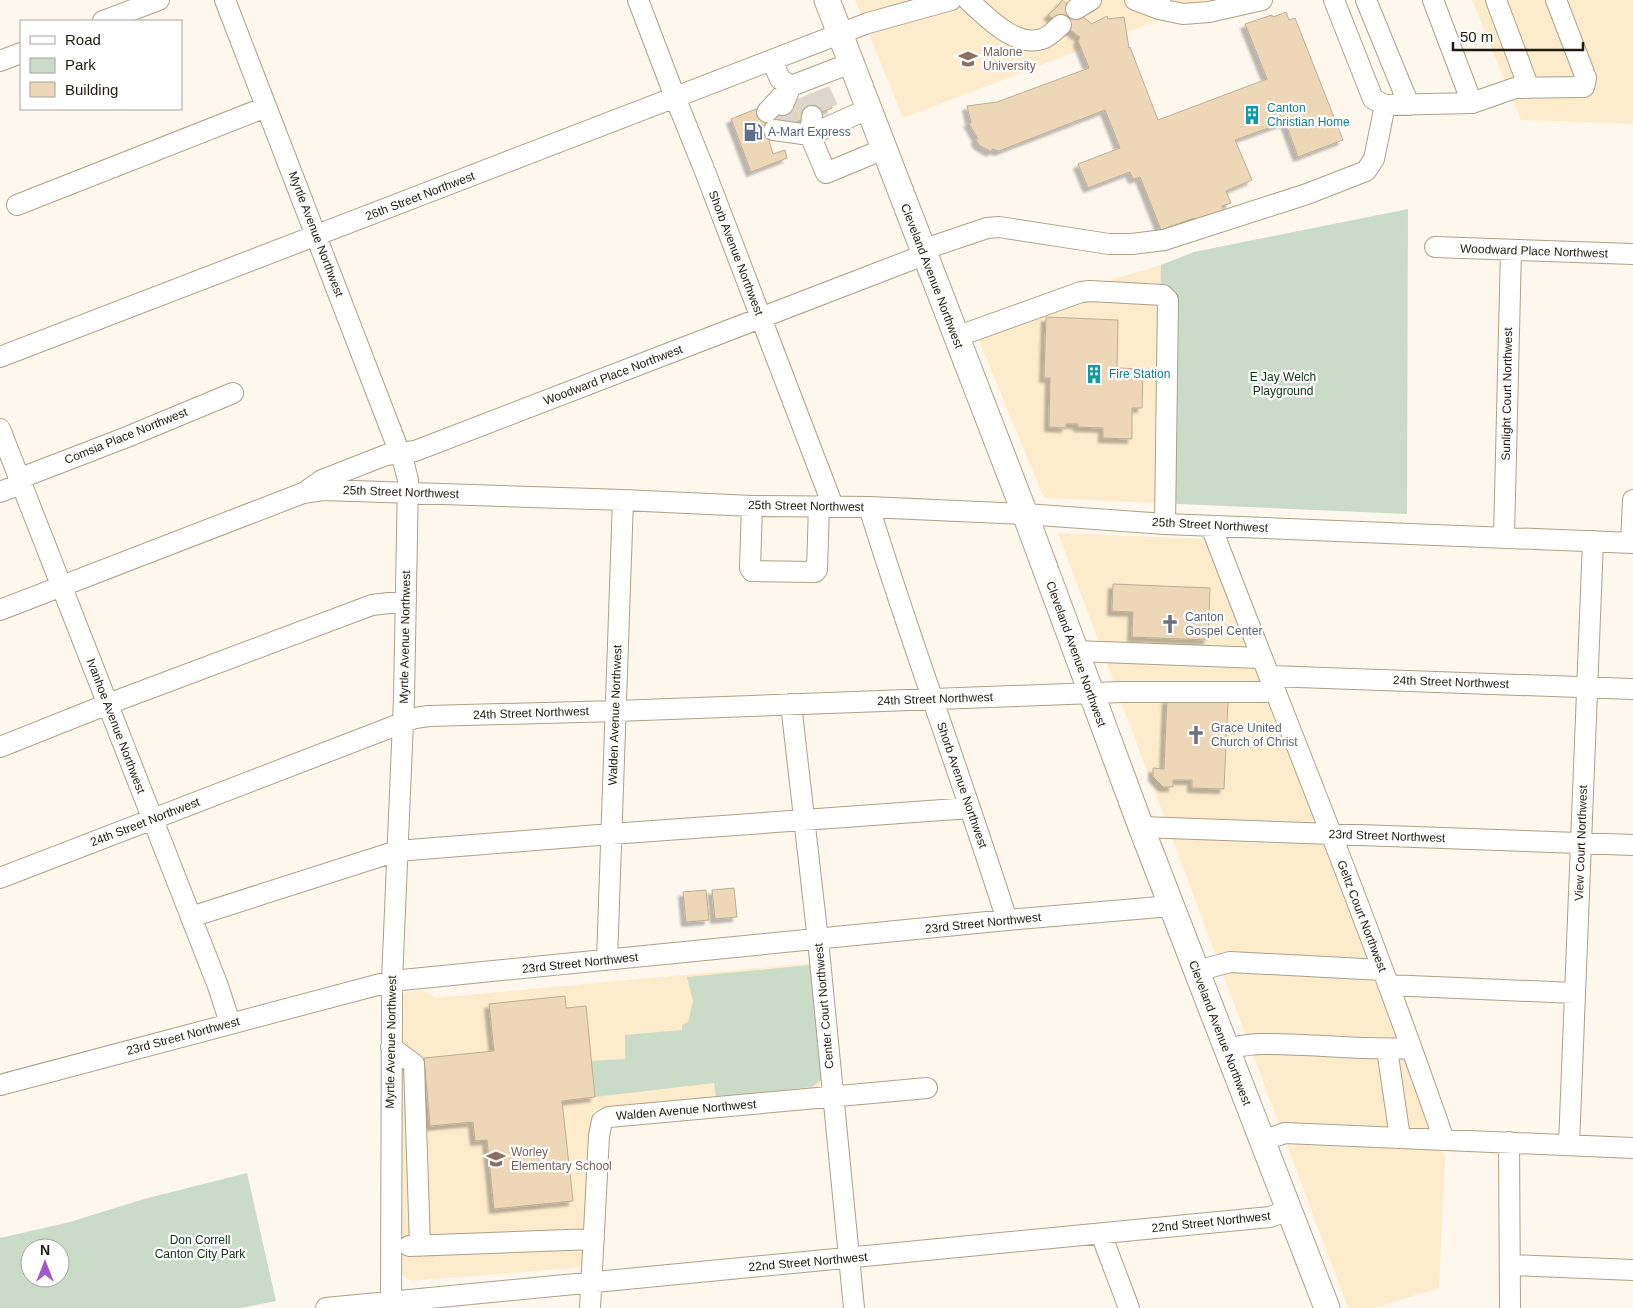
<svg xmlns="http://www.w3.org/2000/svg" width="1633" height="1308" viewBox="0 0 1633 1308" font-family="Helvetica,sans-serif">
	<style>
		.built { fill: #fdeccb }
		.green { fill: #cadcc8; fill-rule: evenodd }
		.building { fill: #eed7b6; stroke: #bdad96; filter: url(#shadow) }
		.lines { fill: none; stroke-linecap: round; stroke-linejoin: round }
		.minor-tunnel { stroke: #dcd6cc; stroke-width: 20; stroke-dasharray: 20 10; stroke-linecap: butt }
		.minor-casing { stroke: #aca088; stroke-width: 22 }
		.major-casing { stroke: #aca088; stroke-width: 27 }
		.minor { stroke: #fff; stroke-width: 20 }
		.major { stroke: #fff; stroke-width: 25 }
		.labels { text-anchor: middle; stroke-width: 4.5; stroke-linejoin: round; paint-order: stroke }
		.education-label { font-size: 12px; fill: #785e54; stroke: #fff; text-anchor: start }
		.culture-label { font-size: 12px; fill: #0d838f; stroke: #fff; text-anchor: start }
		.service-label { font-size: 12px; fill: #4e5e75; stroke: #fff; text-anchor: start }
		.street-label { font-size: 12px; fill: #1e1a10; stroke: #fff }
		.park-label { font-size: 12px; fill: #0b340c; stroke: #fff }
		.worship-label { font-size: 12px; fill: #5b616d; stroke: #fff; text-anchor: start }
	</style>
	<defs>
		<filter id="shadow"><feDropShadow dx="-4.5" dy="4.5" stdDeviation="1" flood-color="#0004"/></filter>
	</defs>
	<rect width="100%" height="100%" fill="#fdf7ed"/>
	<path class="built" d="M855,0H1211L903,118Z
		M1472,0H1633V124L1521,120Z
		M1161,265L1156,503L1044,498L971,321Z
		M1058,533L1208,539L1438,1134L1445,1158L1439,1288L1374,1308H1348Z
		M812,963L825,1080L814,1089L594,1110L587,1207L585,1267L411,1281L402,1275L401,1042L403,993L422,990L435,998Z"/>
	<path class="green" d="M1408,209L1407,514L1156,503L1161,265L1194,252Z
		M810,965L822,1079L812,1087L716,1097L714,1083L595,1097L591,1061L625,1059V1035L682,1030V1025L688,1022L693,1001L687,977Z
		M247,1173L276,1301L242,1308H0V1238L70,1222L144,1199ZM30,1248H60V1278H30Z"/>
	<path class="building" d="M1062,0L1092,24L1107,16L1108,19L1124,17L1129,48L1130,47L1158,120L1267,79L1245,24L1272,15L1273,17L1286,12L1289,20L1295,18L1343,140L1298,157L1285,122L1235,140L1252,180L1226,191L1231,203L1222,206L1223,210L1196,221L1194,218L1161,230L1140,177L1133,179L1130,172L1088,188L1078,164L1120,148L1105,110L999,151L992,149V152L986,149L979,145L975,139H978L968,122L971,123L967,106L997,102L1089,68L1078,41L1080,37L1048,15L1057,7Z
		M824,89L832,108L767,133L773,154L785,150L787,158L751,172L731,119L756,109L760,115Z
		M1046,317L1118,320L1117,368L1143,369L1142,408H1132V439L1103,438V428L1078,427V424H1066V428L1049,427L1050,378H1044Z
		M1113,584L1210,588L1208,640L1132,637L1133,612L1112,611Z
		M1167,699L1228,701L1224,789L1192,788V780H1173V787H1163L1153,777V768L1164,769Z
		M734,888L737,917L715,919L712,890Z
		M706,890L709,920L686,922L683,892Z
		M565,996L566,1008L586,1006L595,1097L562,1101L573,1201L494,1209L487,1140L475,1141L473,1122L430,1126L424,1058L494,1051L489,1004Z"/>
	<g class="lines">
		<path class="minor-tunnel" d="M820,90L829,110
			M803,97L812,116
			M783,105L791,124"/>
		<g class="minor-casing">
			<path id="minor" d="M225,0L404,464L408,480L404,698L392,981L391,1308
				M638,0L675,97L706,174L833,506
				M968,0C986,16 1015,48 1042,39C1049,37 1056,29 1061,25
				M1135,0L1159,9
				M1160,0L1159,9L1183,14L1209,12L1262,0
				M1334,0L1373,99L1385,105L1472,103L1515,88L1584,87L1586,78L1556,0
				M1366,0L1409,105
				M1433,0L1472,103
				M1496,0L1529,88
				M1076,9L1091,0
				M103,21L159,0
				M0,61L21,53
				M783,105L791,86L851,63
				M767,112L791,86L780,79L772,60
				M812,116L810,135L826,173L884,149
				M774,130L810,135L868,109
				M17,205L266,107
				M1435,247L1633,254
				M922,250L987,228L999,227L1109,244H1132L1164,240L1307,194L1366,171L1374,159L1385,105
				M956,337L1081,292L1090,291L1163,295L1168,300L1165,524
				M0,357L868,23L951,0
				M0,429L218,986L230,1023
				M18,479L127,437L233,393
				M308,490L322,480L386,455L415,451L924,255
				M0,492L21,484
				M752,506L750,568L752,571L815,572L817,570L819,506
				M869,507C912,646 963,782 1007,920
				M1211,526C1242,608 1275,690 1307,772C1355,894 1401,1016 1444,1140
				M1504,537L1511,250
				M1631,543L1633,500
				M0,610L303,493L323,490L623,500L752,506L869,507L1025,514L1165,524L1633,543
				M1075,651L1261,658
				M1269,676L1633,689
				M791,704L818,940L854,1308
				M0,747L108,704L372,605L406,601
				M1141,827L1633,845
				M0,878L415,718L429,716L616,711L1121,692H1275
				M191,917L397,851L611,834L970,808
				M607,960L623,500
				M1197,971L1230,962L1382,970
				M1388,985L1574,993
				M391,1047L414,1064L420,1246
				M1226,1048C1238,1047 1249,1044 1261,1044C1311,1043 1361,1051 1411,1048
				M1387,1049L1400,1138
				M0,1085L392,981L1007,920L1171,906
				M1262,1141L1285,1133L1633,1148
				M1509,1142L1510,1308
				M1569,1145L1593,541
				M1101,1234L1129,1308
				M409,1246L594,1239
				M1511,1265L1633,1270
				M326,1308L1270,1217L1289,1210
				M590,1308L599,1136L602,1121L609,1117L927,1088"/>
		</g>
		<g class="major-casing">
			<path id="major" d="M827,0L1025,514L1141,827L1327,1308"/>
		</g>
		<use href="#minor" class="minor"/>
		<use href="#major" class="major"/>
	</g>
	<defs>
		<g id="university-bare" transform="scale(1.5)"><path d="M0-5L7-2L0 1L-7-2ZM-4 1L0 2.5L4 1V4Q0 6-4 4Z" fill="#8d6e63" stroke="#fff" stroke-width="2.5" paint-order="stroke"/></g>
		<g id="building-bare" transform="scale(1.5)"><path d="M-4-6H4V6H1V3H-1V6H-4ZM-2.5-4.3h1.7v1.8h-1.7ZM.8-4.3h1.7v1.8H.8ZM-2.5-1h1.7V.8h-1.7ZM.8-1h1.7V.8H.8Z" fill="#0f9aa8" stroke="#fff" stroke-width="2.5" paint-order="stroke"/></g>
		<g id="fuel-bare" transform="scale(1.5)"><path d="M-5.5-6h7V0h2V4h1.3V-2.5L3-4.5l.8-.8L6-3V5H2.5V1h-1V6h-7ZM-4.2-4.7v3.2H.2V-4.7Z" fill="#5c6f8a" stroke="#fff" stroke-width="2.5" paint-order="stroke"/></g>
		<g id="church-bare" transform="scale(1.5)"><path d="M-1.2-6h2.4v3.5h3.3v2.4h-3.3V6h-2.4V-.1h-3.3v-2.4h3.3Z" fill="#6b7280" stroke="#fff" stroke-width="2.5" paint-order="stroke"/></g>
		<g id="school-bare" transform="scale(1.5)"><path d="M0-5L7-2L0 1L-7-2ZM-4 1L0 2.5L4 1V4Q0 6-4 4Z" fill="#8d6e63" stroke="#fff" stroke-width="2.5" paint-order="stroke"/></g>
	</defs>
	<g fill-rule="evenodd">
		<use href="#university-bare" x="968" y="59"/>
		<use href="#building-bare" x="1252" y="115"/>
		<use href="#fuel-bare" x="753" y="132"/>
		<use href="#building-bare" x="1094" y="374"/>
		<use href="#church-bare" x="1170" y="624"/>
		<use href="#church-bare" x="1196" y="735"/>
		<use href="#school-bare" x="496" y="1159"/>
	</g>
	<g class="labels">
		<g class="education-label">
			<text x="983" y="56">Malone<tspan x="983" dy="14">University</tspan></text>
			<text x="511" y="1156">Worley<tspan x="511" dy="14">Elementary School</tspan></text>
		</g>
		<g class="culture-label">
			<text x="1267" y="112">Canton<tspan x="1267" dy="14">Christian Home</tspan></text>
			<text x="1109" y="378">Fire Station</text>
		</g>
		<g class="service-label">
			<text x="768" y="136">A-Mart Express</text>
		</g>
		<g class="street-label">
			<text transform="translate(420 196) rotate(-21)" y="4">26th Street Northwest</text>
			<text transform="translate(316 234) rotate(69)" y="4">Myrtle Avenue Northwest</text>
			<text transform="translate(1534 251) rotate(2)" y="4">Woodward Place Northwest</text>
			<text transform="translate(736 253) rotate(69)" y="4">Shorb Avenue Northwest</text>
			<text transform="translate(932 276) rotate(69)" y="4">Cleveland Avenue Northwest</text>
			<text transform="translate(613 375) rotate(-21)" y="4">Woodward Place Northwest</text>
			<text transform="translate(1507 394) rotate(-89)" y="4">Sunlight Court Northwest</text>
			<text transform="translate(126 436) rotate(-22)" y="4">Comsia Place Northwest</text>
			<text transform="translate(401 492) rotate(2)" y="4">25th Street Northwest</text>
			<text transform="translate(806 506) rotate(1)" y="4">25th Street Northwest</text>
			<text transform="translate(1210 525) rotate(3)" y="4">25th Street Northwest</text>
			<text transform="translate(405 637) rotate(-89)" y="4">Myrtle Avenue Northwest</text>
			<text transform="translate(1076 654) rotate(70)" y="4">Cleveland Avenue Northwest</text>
			<text transform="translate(1451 682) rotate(2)" y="4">24th Street Northwest</text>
			<text transform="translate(935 699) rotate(-2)" y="4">24th Street Northwest</text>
			<text transform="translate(531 713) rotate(-2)" y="4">24th Street Northwest</text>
			<text transform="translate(615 715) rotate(-88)" y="4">Walden Avenue Northwest</text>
			<text transform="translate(116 726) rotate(69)" y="4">Ivanhoe Avenue Northwest</text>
			<text transform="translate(962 785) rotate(71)" y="4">Shorb Avenue Northwest</text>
			<text transform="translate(145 822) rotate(-21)" y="4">24th Street Northwest</text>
			<text transform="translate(1387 836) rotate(2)" y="4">23rd Street Northwest</text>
			<text transform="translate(1581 843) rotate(-88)" y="4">View Court Northwest</text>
			<text transform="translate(1362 916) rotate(69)" y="4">Geltz Court Northwest</text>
			<text transform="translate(983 923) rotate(-6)" y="4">23rd Street Northwest</text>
			<text transform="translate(580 963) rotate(-6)" y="4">23rd Street Northwest</text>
			<text transform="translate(824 1006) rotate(-95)" y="4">Center Court Northwest</text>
			<text transform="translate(1220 1033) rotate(69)" y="4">Cleveland Avenue Northwest</text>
			<text transform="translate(183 1036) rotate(-15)" y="4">23rd Street Northwest</text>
			<text transform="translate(391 1042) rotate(-89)" y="4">Myrtle Avenue Northwest</text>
			<text transform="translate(686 1110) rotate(-5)" y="4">Walden Avenue Northwest</text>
			<text transform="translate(1211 1222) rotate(-6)" y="4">22nd Street Northwest</text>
			<text transform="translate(808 1262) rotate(-5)" y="4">22nd Street Northwest</text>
		</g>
		<g class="park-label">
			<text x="1283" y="381">E Jay Welch<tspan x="1283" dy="14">Playground</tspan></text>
			<text x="200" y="1244">Don Correll<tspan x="200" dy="14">Canton City Park</tspan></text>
		</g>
		<g class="worship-label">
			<text x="1185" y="621">Canton<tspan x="1185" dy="14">Gospel Center</tspan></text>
			<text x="1211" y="732">Grace United<tspan x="1211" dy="14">Church of Christ</tspan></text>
		</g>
	</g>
	<rect x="20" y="20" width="162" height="90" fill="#ffffff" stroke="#a5a39f"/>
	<rect x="30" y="36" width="25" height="8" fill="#ffffff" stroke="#a5a39f"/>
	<text x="65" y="45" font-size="15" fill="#1e1a10">Road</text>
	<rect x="30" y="58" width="25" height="15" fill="#cadcc8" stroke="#a5a39f"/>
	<text x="65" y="70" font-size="15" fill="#1e1a10">Park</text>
	<rect x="30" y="82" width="25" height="15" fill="#eed7b6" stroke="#a5a39f"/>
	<text x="65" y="95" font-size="15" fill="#1e1a10">Building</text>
	<g transform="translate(45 1263)"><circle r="24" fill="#ffffff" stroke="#a5a39f"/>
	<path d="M0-4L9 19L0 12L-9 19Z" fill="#a058cb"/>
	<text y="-8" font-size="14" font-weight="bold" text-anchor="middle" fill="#1e1a10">N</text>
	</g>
	<path d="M1453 42v8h130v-8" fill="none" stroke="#1e1a10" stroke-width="2.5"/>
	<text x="1460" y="42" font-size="15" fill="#1e1a10" stroke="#ffffff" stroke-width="4" paint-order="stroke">50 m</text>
</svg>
